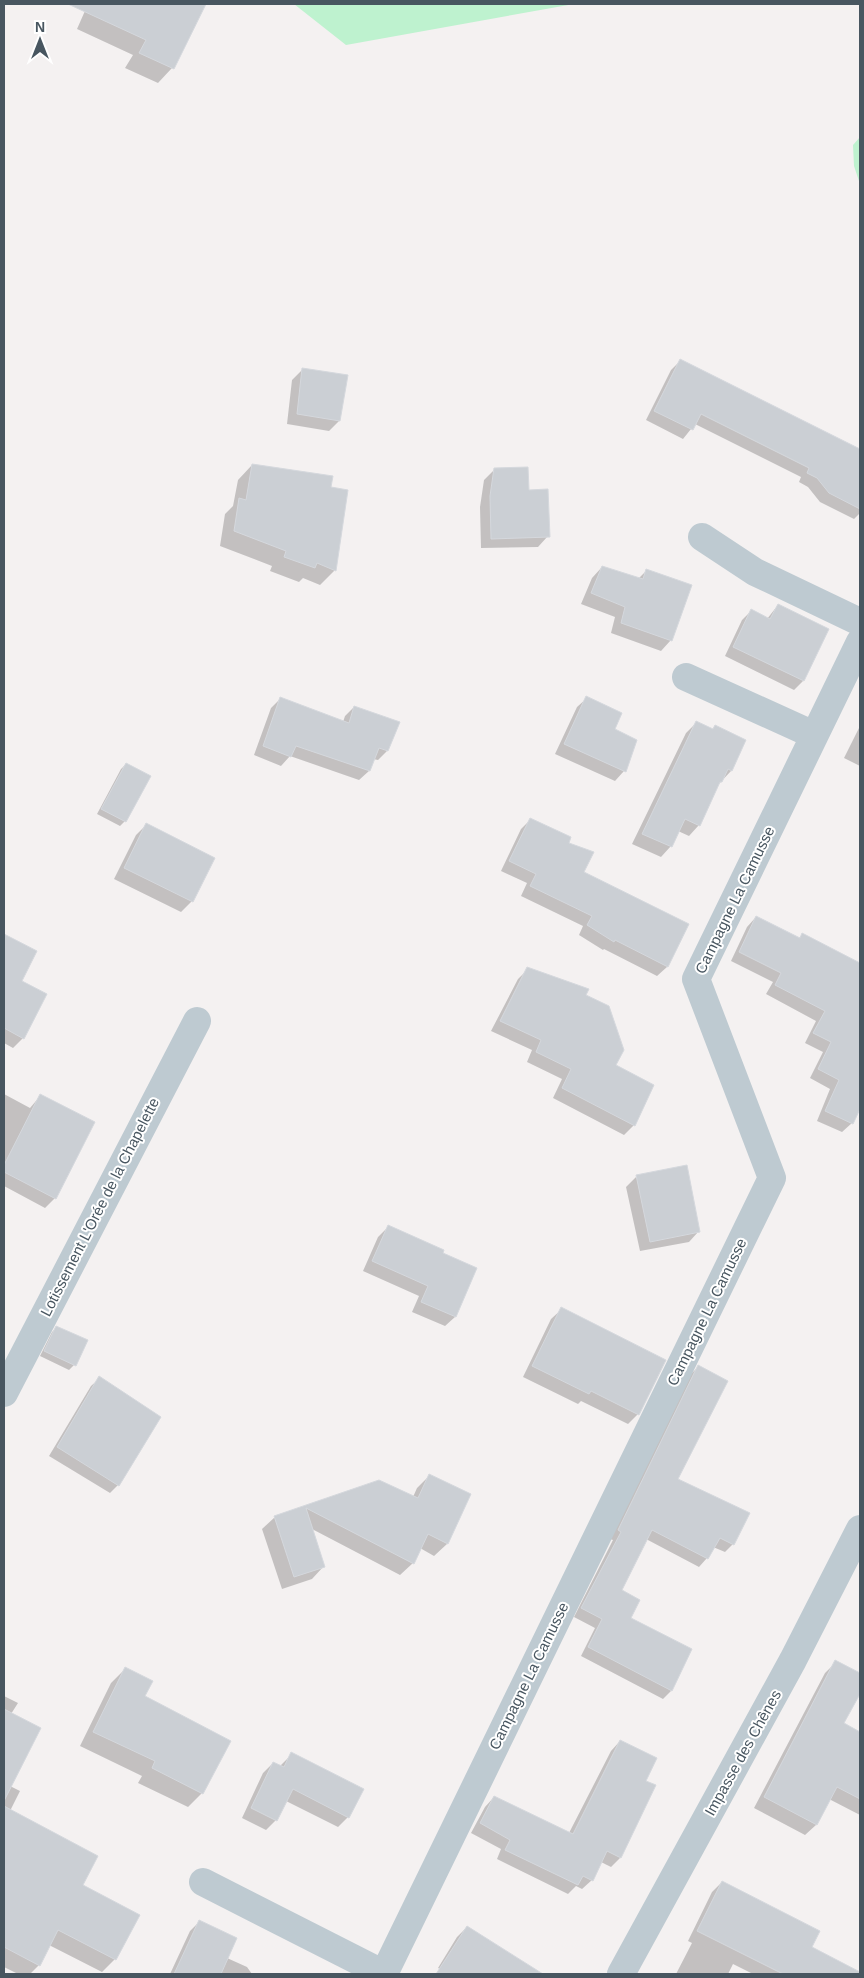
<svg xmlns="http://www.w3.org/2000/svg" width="864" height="1978" viewBox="0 0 864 1978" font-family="Helvetica,sans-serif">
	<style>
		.green { fill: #bef2cf }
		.shadow { fill: #0003 }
		.building { fill: #cbcfd4; stroke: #d5d8dd }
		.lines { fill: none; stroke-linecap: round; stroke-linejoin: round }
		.minor { stroke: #becad1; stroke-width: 28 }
		.labels { text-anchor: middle; stroke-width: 4; stroke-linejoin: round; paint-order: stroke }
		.street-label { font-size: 15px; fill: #485660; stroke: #fff }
	</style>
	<rect width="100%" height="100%" fill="#f4f1f1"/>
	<path class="green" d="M294,4H574L346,45Z
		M860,137V184L854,166L853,145Z"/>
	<path class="shadow" d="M88,4H204L172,68L158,83L125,68L133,55L77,29Z
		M680,361L860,450V513L854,519L820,502L808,487L799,482L801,477L695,424L683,439L646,420L671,370Z
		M303,369L339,421L329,431L287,424L292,380Z
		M252,465L330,488L335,570L320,585L303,578L299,582L270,571L272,566L220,546L225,514L233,506L238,480Z
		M495,469L548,536L538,547L481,548L480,507L484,480Z
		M602,567L638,579L647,570L671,640L661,651L611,633L615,617L581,604L592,578Z
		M778,605L828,629L803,681L794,690L725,656L742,620L751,611L767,619Z
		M587,698L613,730L636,740L624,771L615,781L555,754L577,707Z
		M280,699L343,722L345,716L354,707L398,722L387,751L378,760L373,759L369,771L359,780L290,756L281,766L254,755L271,708Z
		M696,723L712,730L715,726L745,741L731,771L717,786L699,825L689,836L678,831L671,846L661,857L632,844L686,733Z
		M860,726V766L844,758Z
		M126,764L125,821L120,826L97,814L121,769Z
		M530,820L567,843L582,873L687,925L667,967L657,976L604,949L603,950L579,935L583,926L521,896L527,883L501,871L521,829Z
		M146,825L214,858L192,901L181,912L114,879L136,835Z
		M756,917L798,939L803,934L860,964V1106L852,1123L842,1132L817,1121L830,1089L810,1078L823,1052L805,1043L816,1021L766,994L773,982L731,961L747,927Z
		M4,936L35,952L20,982L23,1038L13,1048L4,1043Z
		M528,969L585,996L614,1065L634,1125L624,1135L553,1098L562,1079L527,1062L532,1050L491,1031L518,979Z
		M4,1094L30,1108L41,1095L55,1198L45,1208L4,1186Z
		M637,1176L699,1231L689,1242L640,1251L626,1187Z
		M388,1227L475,1269L455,1317L445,1326L412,1312L419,1296L363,1271L378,1237Z
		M562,1309L638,1414L628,1424L581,1401L578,1404L523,1377L551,1319Z
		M57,1327L74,1365L69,1370L40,1356L52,1332Z
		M698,1367L676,1479L733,1544L725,1552L713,1547L707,1558L699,1567L646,1539L621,1591L629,1619L671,1691L663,1699L581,1656L595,1628L574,1617L613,1540L610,1539L690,1375Z
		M100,1378L118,1485L110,1493L49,1456L91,1386Z
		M429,1476L470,1495L447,1544L434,1556L420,1548L413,1563L400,1575L312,1529L324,1566L312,1579L282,1589L262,1529L275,1517L379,1481L413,1497L417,1488Z
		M836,1662L860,1675V1691L843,1724L860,1733V1815L829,1799L816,1825L805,1835L754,1808L825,1673Z
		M125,1669L202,1793L188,1807L138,1783L142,1776L80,1746L111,1683Z
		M4,1696L18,1703L11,1714L10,1786L20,1791L10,1811L81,1885L115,1959L102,1972L49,1945L39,1965L30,1974H18L4,1967V1917L22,1883L4,1873Z
		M620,1741L644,1781L654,1786L620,1858L611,1867L601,1862L592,1880L582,1889L576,1886L568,1894L497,1859L501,1849L471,1833L485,1807L494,1797L569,1833L611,1751Z
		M292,1754L348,1817L338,1827L286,1801L276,1820L266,1830L242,1818L263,1773L273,1763L280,1766Z
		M722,1882L811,1947L860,1974H753L733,1964L728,1974H676L692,1943L688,1941L712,1892Z
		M200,1921L227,1958L247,1967L252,1974H170L190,1931Z
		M467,1927L518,1960L509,1974H450L438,1968L457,1937Z"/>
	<path class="building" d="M68,4H206L174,69L139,53L146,40Z
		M680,359L860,449V509L829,493L817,478L807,473L809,468L701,414L693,430L654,411Z
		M302,368L348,375L340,421L297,414Z
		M252,464L333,476L331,487L348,490L336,571L317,563L315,568L284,557L286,551L234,531L239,498L246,500Z
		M528,467L529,490L548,489L550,537L491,539L490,496L494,468Z
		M602,566L643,579L646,569L692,585L672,641L621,623L625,607L591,593Z
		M778,604L829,629L804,681L733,647L751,609L770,619Z
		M586,696L622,713L615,729L637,740L626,772L564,744Z
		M280,697L349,723L354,706L400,722L388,751L379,748L370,771L296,746L291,757L263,746Z
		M696,721L713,729L715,725L746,740L732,771L728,769L722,782H720L700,826L685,819L672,847L642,834Z
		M126,763L151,776L126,822L101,809Z
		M530,818L571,837L569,843L594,852L584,872L689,924L668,967L615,940L614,942L587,925L592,916L530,886L536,874L509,861Z
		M146,823L215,858L193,902L124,868Z
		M756,916L800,938L802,933L860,963V1109L853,1124L825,1111L839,1080L818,1069L831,1042L813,1033L825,1011L775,985L781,973L739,952Z
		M4,934L37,951L22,981L47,994L24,1039L4,1028Z
		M527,967L589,989L586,995L609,1006L624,1050L616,1065L654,1085L635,1126L562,1088L571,1069L536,1052L541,1040L500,1021Z
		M40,1094L95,1122L56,1199L4,1172V1165Z
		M687,1165L700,1232L650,1242L636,1175Z
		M388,1225L444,1250L443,1253L477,1268L456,1317L421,1302L428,1286L372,1261Z
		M561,1307L666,1360L639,1415L591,1391L589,1394L532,1366Z
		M56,1326L88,1340L76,1366L44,1351Z
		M698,1365L728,1381L678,1479L750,1513L734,1545L720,1538L708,1559L652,1530L622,1590L640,1600L631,1618L692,1649L672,1691L588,1647L602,1619L581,1608L621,1532L618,1530Z
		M99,1376L161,1417L119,1486L57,1447Z
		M429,1474L471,1494L448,1544L428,1534L414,1564L306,1508L325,1567L294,1577L274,1516L379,1480L418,1498Z
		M835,1660L860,1673V1694L844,1723L860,1732V1799L837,1787L817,1825L764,1797Z
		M125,1667L153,1681L145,1696L231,1741L203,1794L152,1768L155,1761L93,1732Z
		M4,1709L41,1728L4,1801Z
		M620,1740L657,1758L646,1781L656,1785L621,1858L607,1851L593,1881L583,1876L578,1885L505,1850L510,1840L480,1823L494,1796L573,1834Z
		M291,1752L364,1789L349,1818L293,1789L277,1821L251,1808L273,1762L284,1767Z
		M4,1806L98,1856L83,1885L140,1915L116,1960L58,1930L40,1966L4,1947Z
		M722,1881L820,1931L812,1947L860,1972V1974H783L697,1931Z
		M199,1920L237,1938L221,1974H174Z
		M467,1926L543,1974H436Z"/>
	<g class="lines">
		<path class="minor" d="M702,537L755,572L860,622
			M686,677L814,735
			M4,1393L197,1021
			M203,1882L384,1974
			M384,1974L772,1178L696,979L860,642
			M621,1974L793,1660L860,1529"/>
	</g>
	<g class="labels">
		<g class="street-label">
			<text transform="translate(735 900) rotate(-64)" y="5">Campagne La Camusse</text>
			<text transform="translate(100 1207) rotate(-63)" y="5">Lotissement L'Orée de la Chapelette</text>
			<text transform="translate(707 1312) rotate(-64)" y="5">Campagne La Camusse</text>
			<text transform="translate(529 1676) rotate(-64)" y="5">Campagne La Camusse</text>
			<text transform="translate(743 1753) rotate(-61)" y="5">Impasse des Chênes</text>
		</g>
	</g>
	<rect width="864" height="1978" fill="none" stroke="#485660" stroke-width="10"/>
	<g transform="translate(40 40)" stroke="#ffffff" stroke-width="4" paint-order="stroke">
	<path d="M0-4L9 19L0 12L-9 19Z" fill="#485660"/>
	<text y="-8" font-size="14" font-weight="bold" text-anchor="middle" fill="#485660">N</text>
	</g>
</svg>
